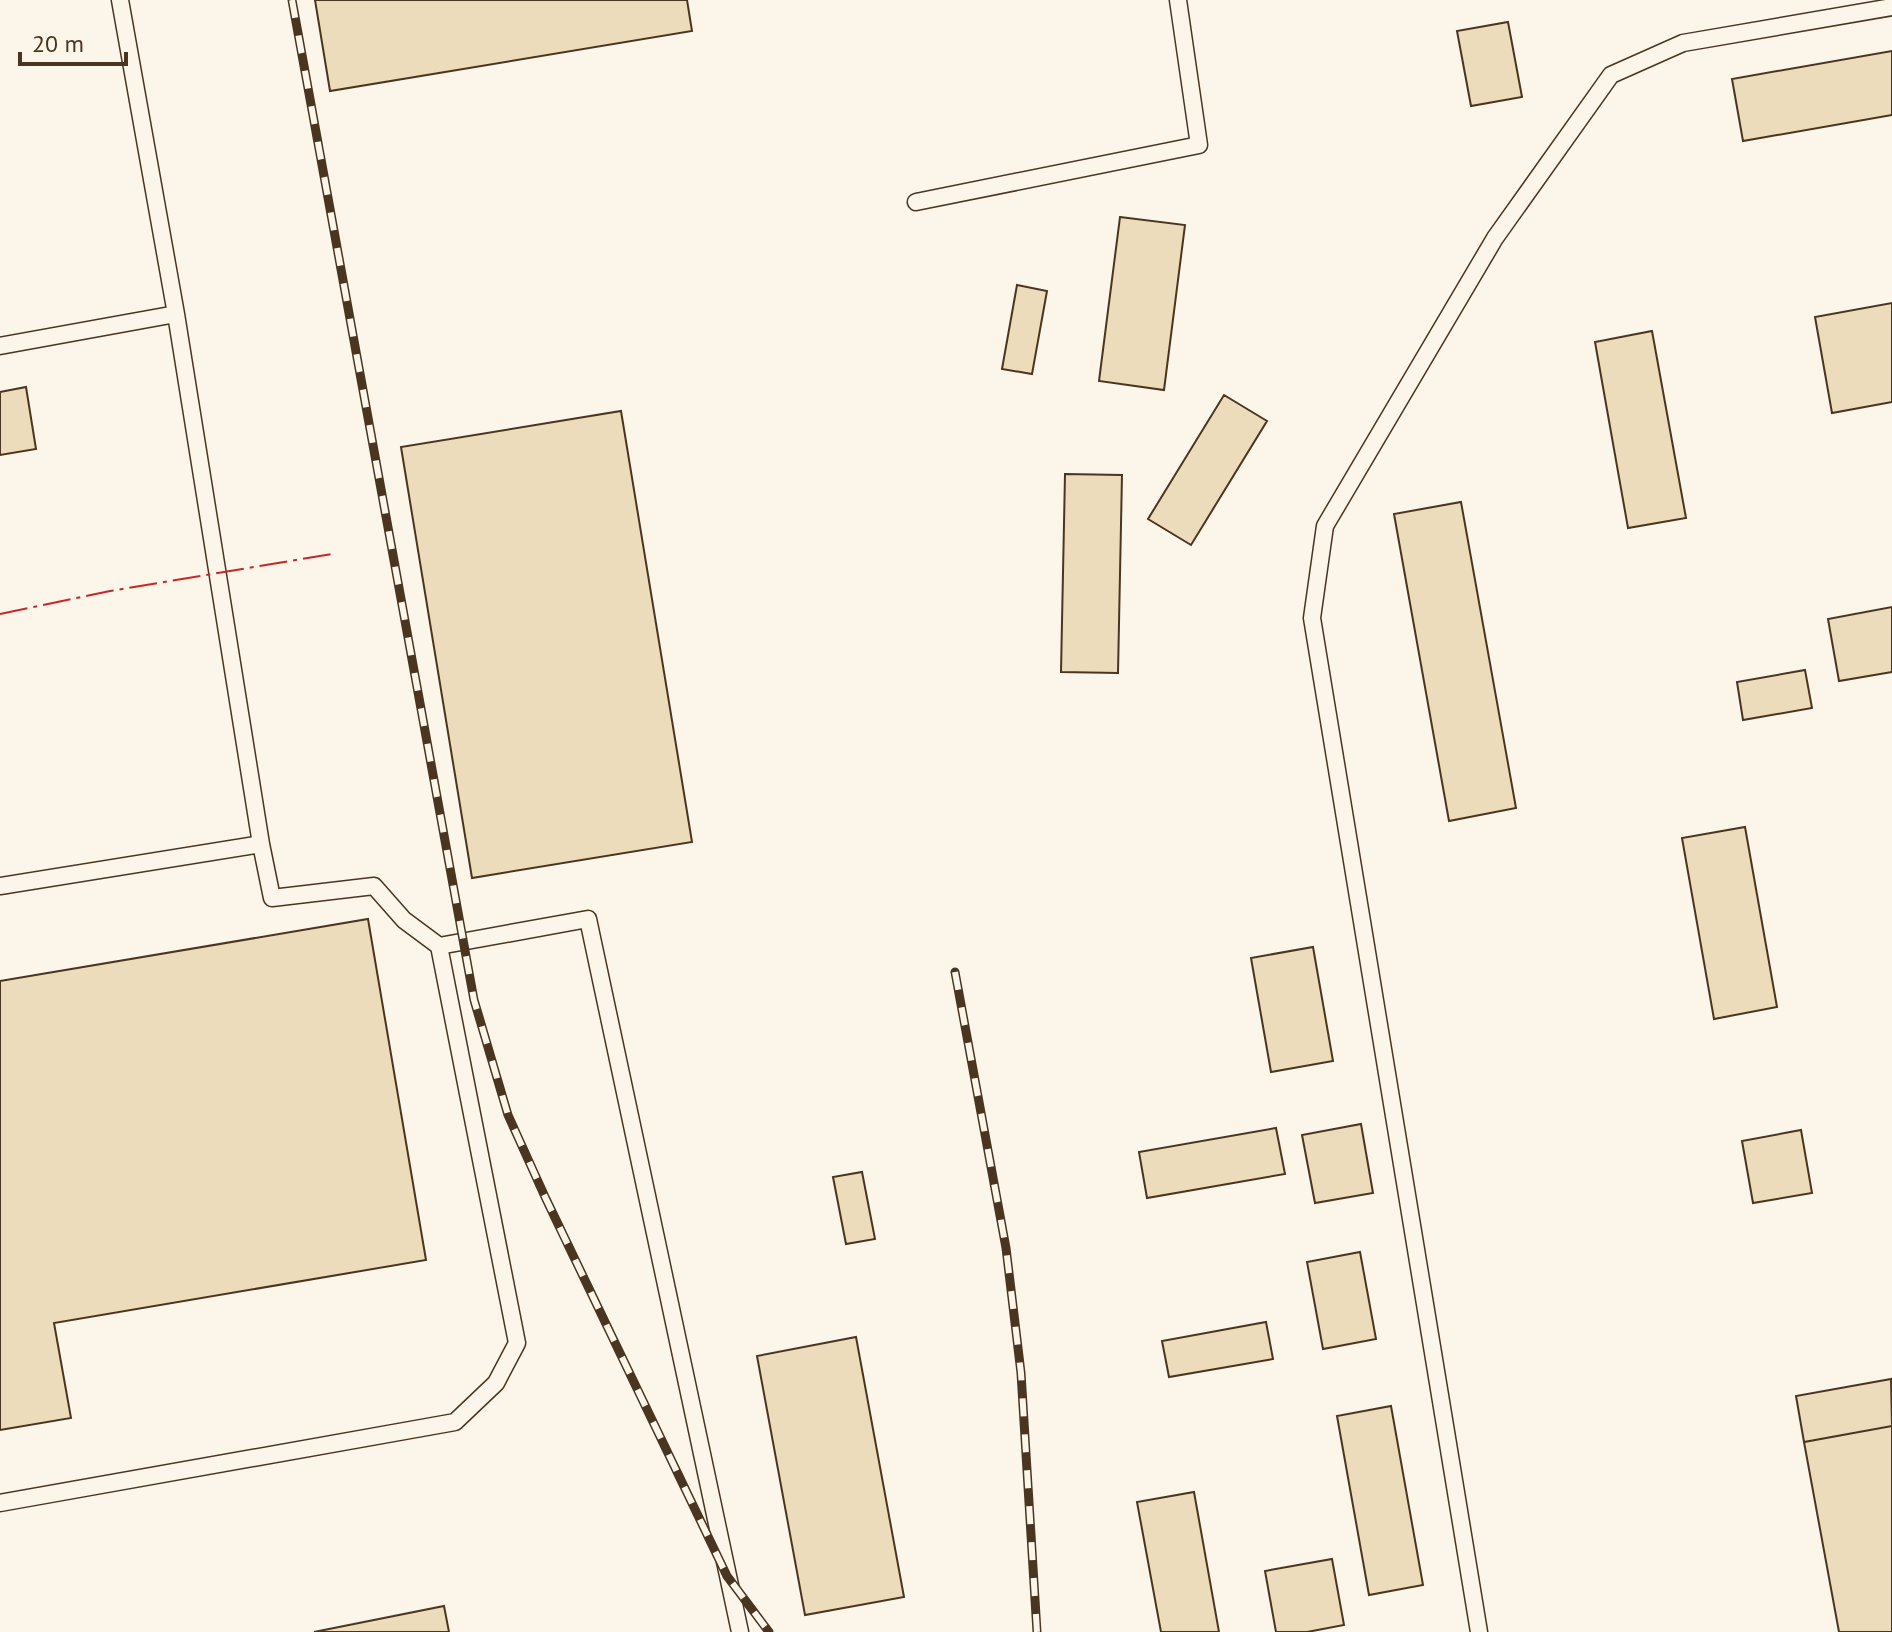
<svg xmlns="http://www.w3.org/2000/svg" width="1892" height="1632" viewBox="0 0 1892 1632" font-family="'PT Sans',sans-serif">
	<style>
		.building { fill: #ecdcbc; stroke: #4a3520; stroke-width: 2 }
		.lines { fill: none; stroke-linecap: round; stroke-linejoin: round }
		.service-casing { stroke: #4a3520; stroke-width: 19 }
		.service { stroke: #fbf6e9; stroke-width: 16 }
		.rail-casing { stroke: #4a3520; stroke-width: 9 }
		.rail { stroke: #fbf6e9; stroke-width: 6; stroke-dasharray: 18; stroke-linecap: butt }
		.power { stroke: #c62828; stroke-width: 2; stroke-dasharray: 28 6 4 6; stroke-linecap: butt }
	</style>
	<rect width="100%" height="100%" fill="#fbf6e9"/>
	<path class="building" d="M315,0H687L692,31L330,91Z
		M1508,22L1522,97L1471,106L1457,31Z
		M1892,51V115L1743,141L1732,79Z
		M1120,217L1185,225L1164,390L1099,381Z
		M1017,285L1047,291L1032,374L1002,369Z
		M1892,303V402L1832,413L1815,317Z
		M1652,331L1686,518L1628,528L1595,342Z
		M26,387L36,449L0,455V392Z
		M1224,395L1267,421L1191,545L1148,519Z
		M621,411L692,842L472,878L401,447Z
		M1065,474L1122,475L1118,673L1061,672Z
		M1461,502L1516,808L1449,821L1394,514Z
		M1892,607V672L1839,681L1828,619Z
		M1805,670L1812,708L1743,720L1737,682Z
		M1745,827L1777,1007L1714,1019L1682,838Z
		M368,919L426,1260L54,1323L71,1418L0,1430V981Z
		M1313,947L1333,1061L1271,1072L1251,958Z
		M1361,1124L1373,1193L1315,1203L1302,1135Z
		M1276,1128L1285,1174L1147,1198L1139,1152Z
		M1801,1130L1812,1193L1753,1203L1742,1141Z
		M862,1172L875,1239L846,1244L833,1177Z
		M1360,1252L1376,1339L1323,1349L1307,1262Z
		M1266,1322L1273,1359L1169,1377L1162,1341Z
		M856,1337L904,1597L805,1615L757,1356Z
		M1891,1379L1892,1426L1804,1442L1796,1396Z
		M1391,1406L1423,1585L1369,1595L1337,1416Z
		M1892,1426V1632H1839L1804,1442Z
		M1194,1492L1219,1632H1161L1137,1502Z
		M1332,1559L1344,1625L1307,1632H1276L1265,1571Z
		M444,1606L449,1632H314Z"/>
	<g class="lines">
		<g class="service-casing">
			<path id="service" d="M916,202L1199,145L1178,0
				M0,346L176,314
				M0,886L261,844L176,314L120,0
				M439,946L588,919L740,1632
				M0,1503L455,1422L496,1383L517,1343L439,946L404,920L374,886L272,898L261,844
				M1479,1632L1312,618L1325,526L1495,238L1611,75L1683,43L1892,7"/>
		</g>
		<use href="#service" class="service"/>
		<g class="rail-casing">
			<path id="rail" d="M292,0L474,1000L508,1115L546,1199L727,1576L769,1632
				M955,972L1006,1248L1021,1373L1037,1632"/>
		</g>
		<use href="#rail" class="rail"/>
		<path class="power" d="M0,614L110,591L332,554"/>
	</g>
	<path d="M20 52v12h106v-12" fill="none" stroke="#4a3520" stroke-width="4"/>
	<text x="32" y="52" font-size="24" fill="#4a3520" stroke="#fbf6e9" stroke-width="6" paint-order="stroke">20 m</text>
</svg>
